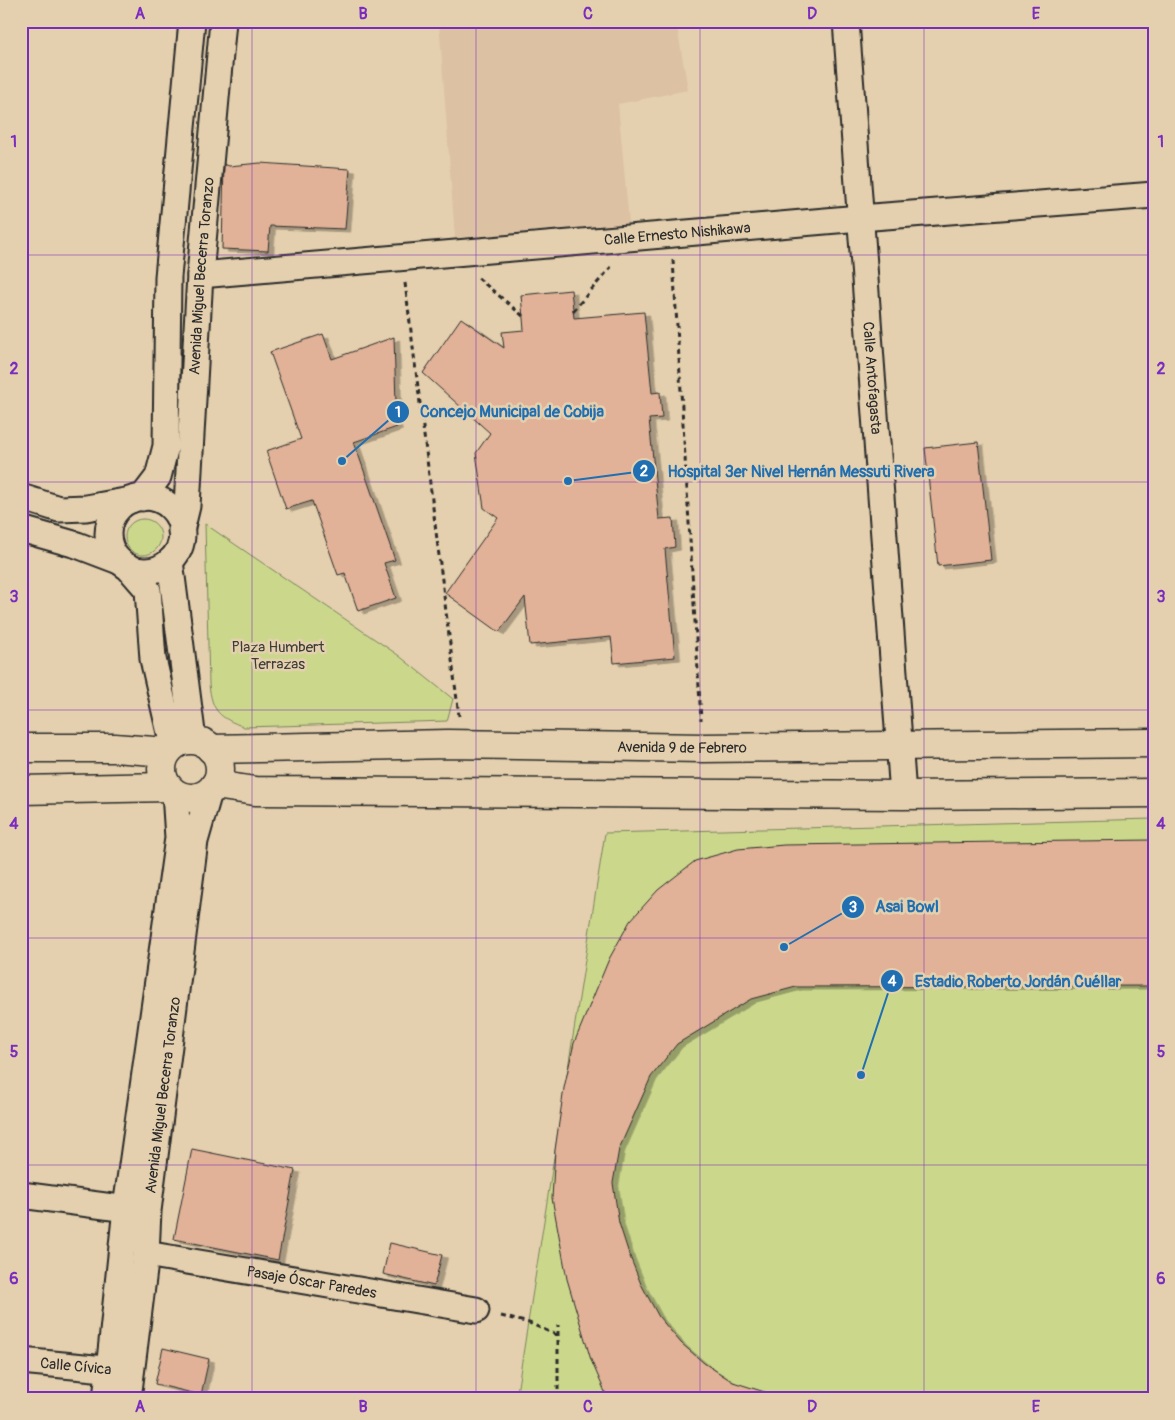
<svg xmlns="http://www.w3.org/2000/svg" width="1175" height="1420" viewBox="0 0 1175 1420" font-family="Pangolin,sans-serif">
	<style>
		.built { fill: #dcc1a2 }
		.green { fill: #cbd88c; stroke: #7b825c }
		.building { fill: #e1b297; stroke: #2b2b2b; filter: url(#shadow) }
		.lines { fill: none; stroke-linecap: round; stroke-linejoin: round }
		.street-casing { stroke: #2b2b2b; stroke-width: 29 }
		.primary-casing { stroke: #2b2b2b; stroke-width: 31 }
		.path { stroke: #2b2b2b; stroke-width: 3; stroke-dasharray: 5 4; stroke-linecap: butt }
		.street { stroke: #e4d0ae; stroke-width: 25 }
		.primary { stroke: #e4d0ae; stroke-width: 28 }
		.grid { fill: none; stroke: #7b2cbf; stroke-width: 1; stroke-opacity: 0.55 }
		.labels { text-anchor: middle; stroke-width: 5; stroke-linejoin: round; paint-order: stroke }
		.street-label { font-size: 15px; fill: #2b2b2b; stroke: #e4d0ae }
		.park-label { font-size: 15px; fill: #3b3c35; stroke: #e4d0ae }
		.leader { fill: none; stroke: #1f6fb2; stroke-width: 2 }
		.callout-dot { fill: #1f6fb2; stroke: #e4d0ae; stroke-width: 2 }
		.mark-label { font-size: 15px; text-anchor: middle; font-weight: bold; fill: #fff }
		.callout-label { font-size: 16px; text-anchor: middle; font-weight: bold; fill: #1f6fb2; stroke: #e4d0ae; stroke-width: 5; stroke-linejoin: round; paint-order: stroke }
		.neatline { fill: none; stroke: #7b2cbf; stroke-width: 2 }
		.grid-label { font-size: 16px; text-anchor: middle; font-weight: bold; fill: #7b2cbf }
	</style>
	<defs>
		<filter id="shadow"><feDropShadow dx="5.5" dy="3" stdDeviation="0" flood-color="#0004"/></filter>
	</defs>
	<rect width="100%" height="100%" fill="#e4d0ae"/>
	<filter id="ink" filterUnits="userSpaceOnUse"><feTurbulence type="fractalNoise" baseFrequency=".02" numOctaves="2"/><feDisplacementMap in="SourceGraphic" scale="10" xChannelSelector="R" yChannelSelector="G"/><feConvolveMatrix kernelMatrix="1 2 1 2 8 2 1 2 1" color-interpolation-filters="sRGB"/></filter>
	<g filter="url(#ink)">
		<path class="built" d="M439,21H676L688,90L618,104L629,223L455,238Z"/>
		<path class="green" d="M125 537a18 18 0 1 1 36 0a18 18 0 1 1-36 0Z
			M205,524L398,655L453,699L447,721L244,727C219,717 212,712 209,684Z
			M1154,819V1399H516L605,833Z"/>
		<path class="building" d="M260,163L350,169L345,229L270,226L268,251L222,249L224,164L229,166Z
			M571,290L574,318L644,312L652,393L660,392L662,418L649,419L659,519L673,518L675,547L665,549L675,657L614,663L611,637L530,645L525,597L499,632L445,593L498,518L484,508L476,453L490,433L423,373L461,318L504,348L502,332L524,330L521,295Z
			M323,334L332,359L394,337L396,404L389,407L397,427L354,442L395,560L384,563L396,598L358,611L345,573L338,575L312,501L286,509L266,451L301,439L270,352Z
			M978,442L991,560L938,566L925,448Z
			M1151,840H1154V986L796,987L751,999L677,1044L651,1077L619,1149L613,1183L619,1223L629,1254L641,1284L659,1317L681,1343L704,1363L733,1382L771,1394L799,1399H608L591,1360L567,1279L552,1198L555,1150L564,1088L574,1043L609,959L630,921L658,890L695,861L738,849L784,845Z
			M192,1149L295,1170L278,1260L174,1239Z
			M390,1243L442,1255L434,1286L383,1274Z
			M163,1348L209,1359L201,1395L155,1384Z"/>
		<g class="lines">
			<g class="street-casing">
				<g id="street">
					<path id="s1" d="M846,21L903,795"/>
					<path id="s2" d="M200,275L860,218L1154,195"/>
					<path d="M21,497L59,509L86,508L131,500"/>
					<circle cx="145" cy="534" r="37"/>
					<path d="M142,498L158,477L166,446L168,277L192,21"/>
					<path d="M21,529L77,545L119,561"/>
					<path id="s3" d="M181,531L187,506L200,275L223,21"/>
					<path d="M170,561L193,740"/>
					<path d="M128,567L148,590L153,659L173,746"/>
					<path d="M21,1195L143,1211"/>
					<path id="s4" d="M146,1254L476,1310"/>
					<path id="s5" d="M21,1361L126,1371"/>
					<path d="M106,1399L126,1208L178,838L175,793"/>
					<path id="s6" d="M128,1399L146,1254L148,1211L195,841L209,792"/>
				</g>
			</g>
			<g class="primary-casing">
				<g id="primary">
					<circle cx="191" cy="769" r="29"/>
					<path d="M21,748H114L167,752"/>
					<path id="s7" d="M211,749L448,744L703,748L1154,743"/>
					<path d="M215,785L255,791L903,795L1154,793"/>
					<path d="M21,790L168,787"/>
				</g>
			</g>
			<path class="path" d="M673,260L701,720
				M478,278L523,316
				M405,283L459,716
				M573,311L611,267
				M501,1316L529,1323L557,1335
				M558,1399V1325"/>
			<use href="#street" class="street"/>
			<use href="#primary" class="primary"/>
		</g>
	</g>
	<path class="grid" d="M252,21V1399M476,21V1399M700,21V1399M924,21V1399M21,255H1154M21,482H1154M21,710H1154M21,938H1154M21,1165H1154"/>
	<g class="labels">
		<g class="street-label">
			<text dy="5" stroke="none"><textPath href="#s2" startOffset="479">Calle Ernesto Nishikawa</textPath></text>
			<text dy="5" stroke="none"><textPath href="#s3" startOffset="256">Avenida Miguel Becerra Toranzo</textPath></text>
			<text dy="5" stroke="none"><textPath href="#s1" startOffset="358">Calle Antofagasta</textPath></text>
			<text dy="5" stroke="none"><textPath href="#s7" startOffset="471">Avenida 9 de Febrero</textPath></text>
			<text dy="5" stroke="none"><textPath href="#s6" startOffset="306">Avenida Miguel Becerra Toranzo</textPath></text>
			<text dy="5" stroke="none"><textPath href="#s4" startOffset="168">Pasaje Óscar Paredes</textPath></text>
			<text dy="5" stroke="none"><textPath href="#s5" startOffset="55">Calle Cívica</textPath></text>
		</g>
		<g class="park-label">
			<text x="278" y="652">Plaza Humbert<tspan x="278" dy="17">Terrazas</tspan></text>
		</g>
	</g>
	<path class="leader" d="M342 461L398 412M568 481L644 471M784 947L853 907M861 1075L892 981"/>
	<g class="callout-dot">
		<circle cx="342" cy="461" r="5"/>
		<circle cx="568" cy="481" r="5"/>
		<circle cx="784" cy="947" r="5"/>
		<circle cx="861" cy="1075" r="5"/>
		<circle cx="398" cy="412" r="12"/>
		<circle cx="644" cy="471" r="12"/>
		<circle cx="853" cy="907" r="12"/>
		<circle cx="892" cy="981" r="12"/>
	</g>
	<g class="mark-label">
		<text x="398" y="417">1</text>
		<text x="644" y="476">2</text>
		<text x="853" y="912">3</text>
		<text x="892" y="986">4</text>
	</g>
	<g class="callout-label">
		<text x="512" y="417">Concejo Municipal de Cobija</text>
		<text x="801" y="477">Hospital 3er Nivel Hernán Messuti Rivera</text>
		<text x="907" y="912">Asai Bowl</text>
		<text x="1018" y="987">Estadio Roberto Jordán Cuéllar</text>
	</g>
	<rect width="1175" height="1420" fill="none" stroke="#e4d0ae" stroke-width="55"/>
	<rect x="28" y="28" width="1120" height="1364" class="neatline"/>
	<g class="grid-label">
		<text x="140" y="19">A</text>
		<text x="363" y="19">B</text>
		<text x="588" y="19">C</text>
		<text x="812" y="19">D</text>
		<text x="1036" y="19">E</text>
		<text x="14" y="147">1</text>
		<text x="1161" y="147">1</text>
		<text x="14" y="374">2</text>
		<text x="1161" y="374">2</text>
		<text x="14" y="602">3</text>
		<text x="1161" y="602">3</text>
		<text x="14" y="829">4</text>
		<text x="1161" y="829">4</text>
		<text x="14" y="1057">5</text>
		<text x="1161" y="1057">5</text>
		<text x="14" y="1284">6</text>
		<text x="1161" y="1284">6</text>
		<text x="140" y="1412">A</text>
		<text x="363" y="1412">B</text>
		<text x="588" y="1412">C</text>
		<text x="812" y="1412">D</text>
		<text x="1036" y="1412">E</text>
	</g>
</svg>
